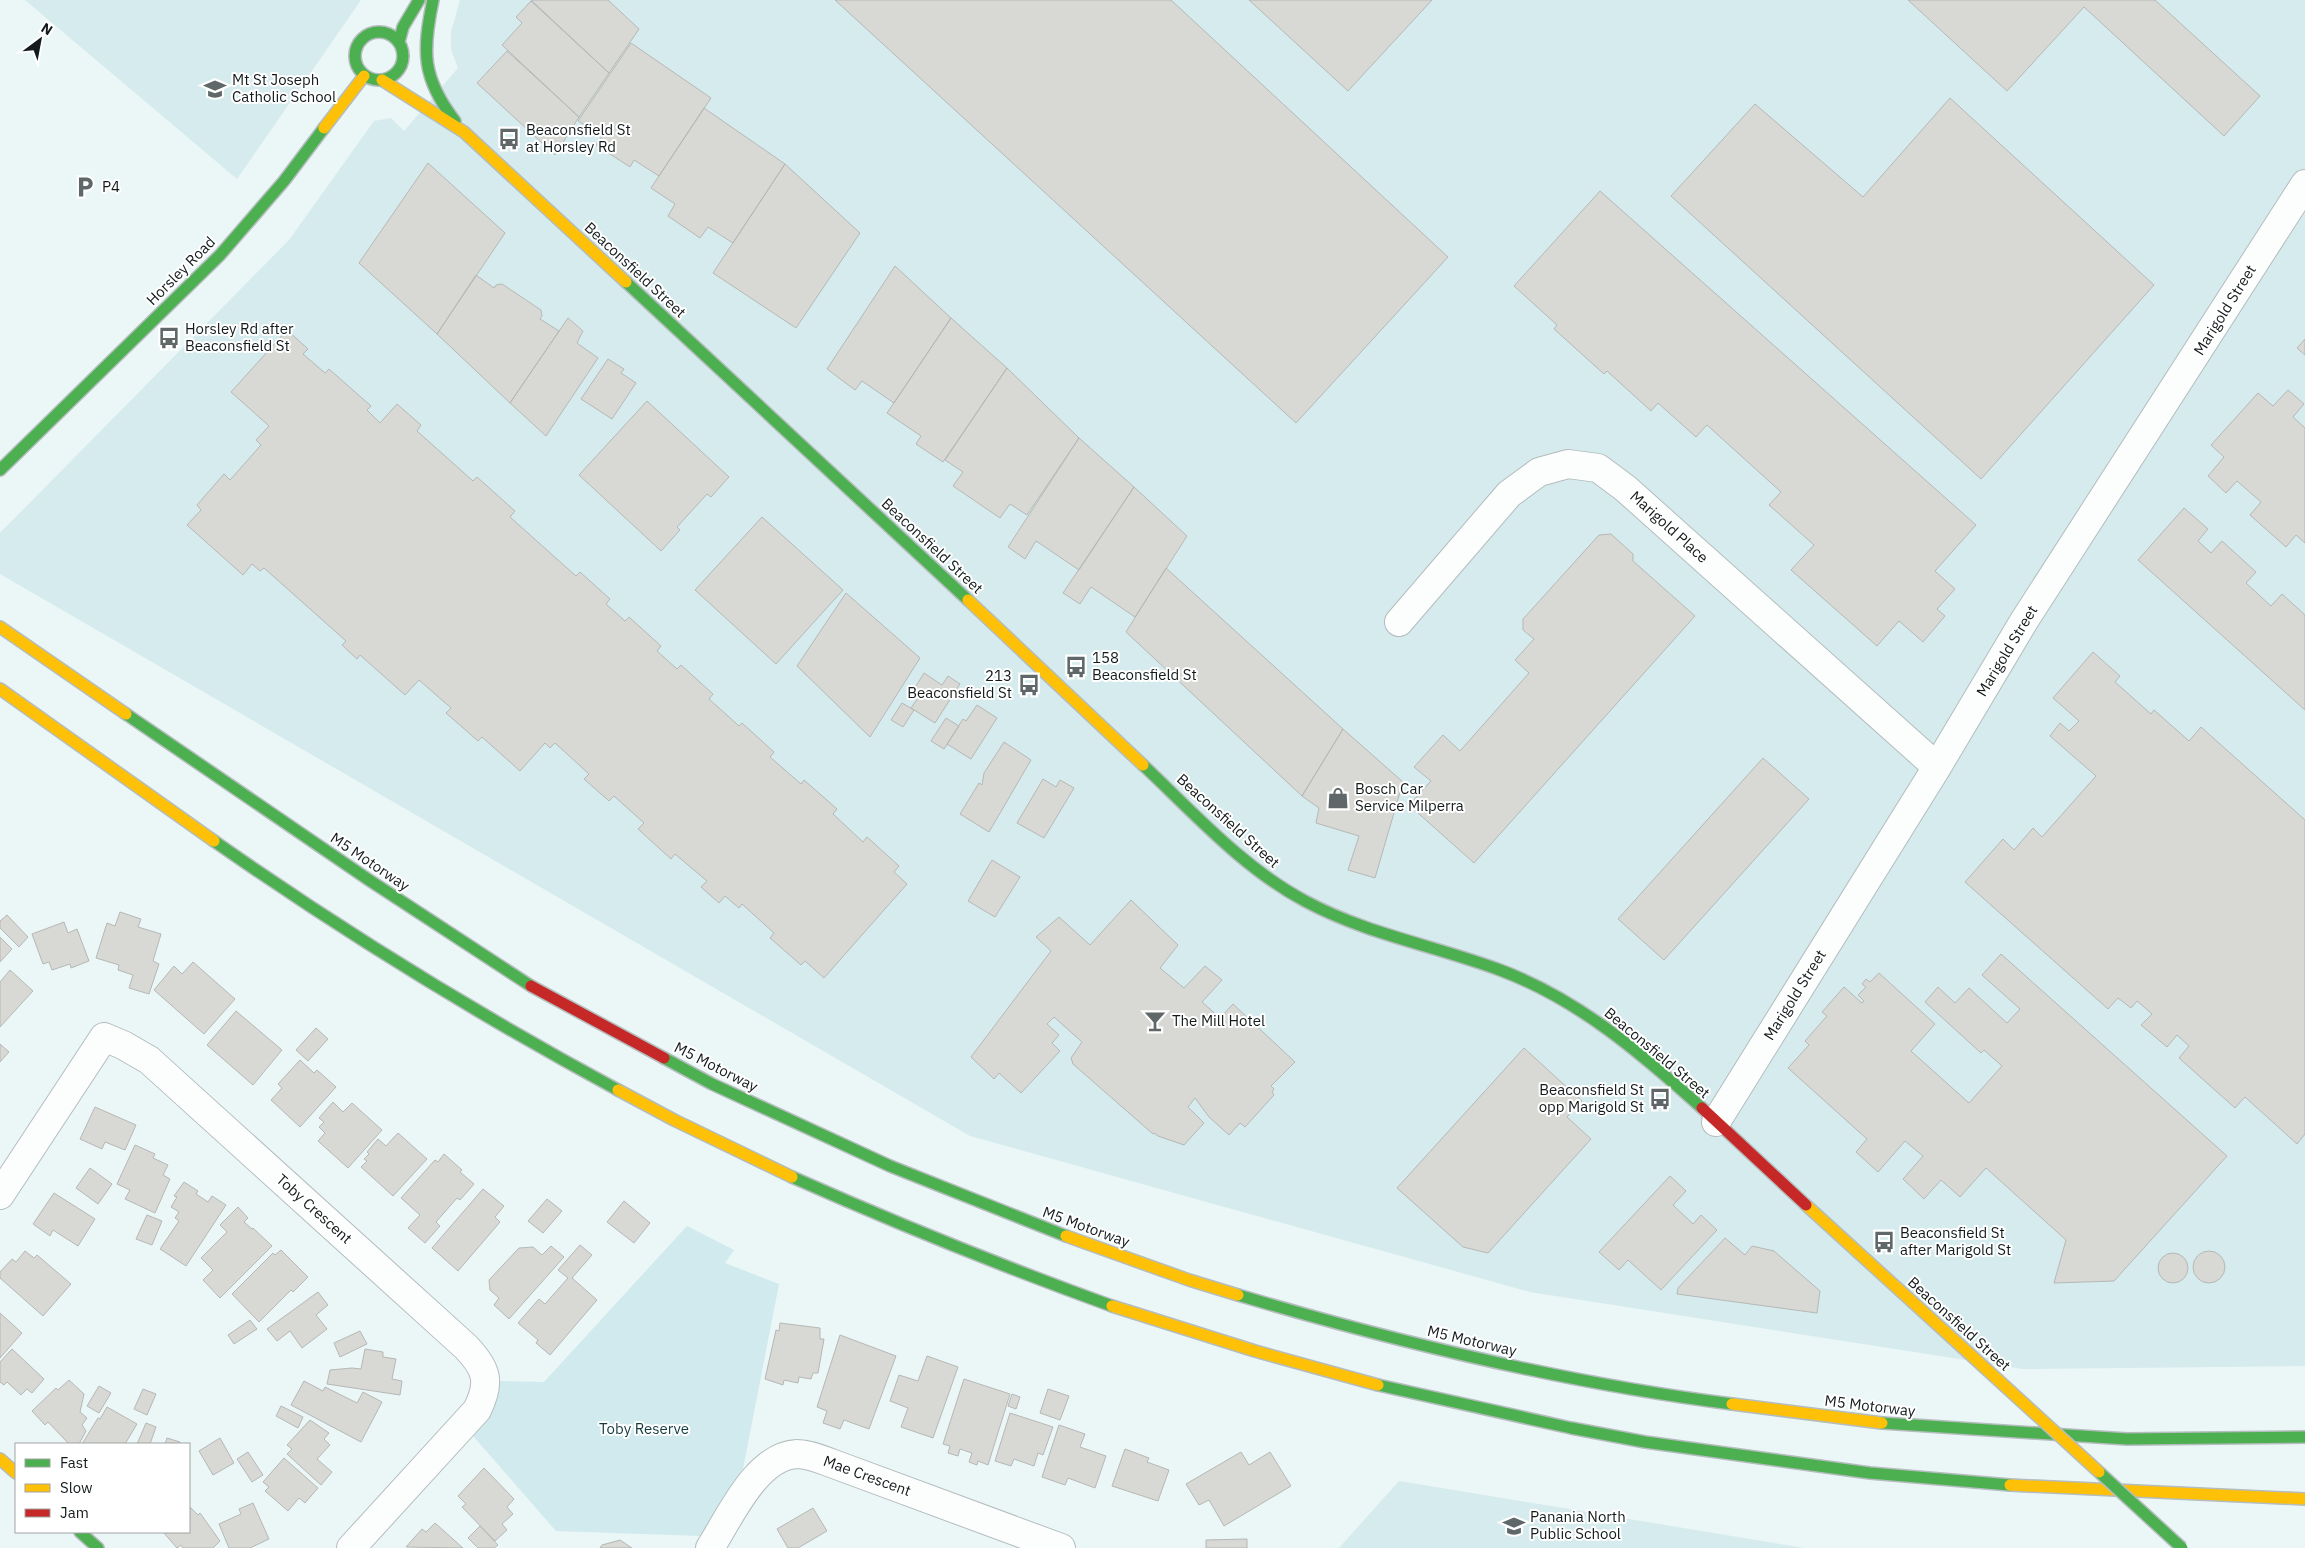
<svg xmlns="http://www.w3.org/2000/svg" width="2305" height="1548" viewBox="0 0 2305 1548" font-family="'IBM Plex Sans',sans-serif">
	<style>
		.built { fill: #d6ebed }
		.green { fill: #d0eaed }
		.building { fill: #d8d8d4; stroke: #b5b8b6 }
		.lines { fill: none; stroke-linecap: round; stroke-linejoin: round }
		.street-casing { stroke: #b4bcbd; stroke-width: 30 }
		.fast-casing { stroke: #b4bcbd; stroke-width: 14 }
		.slow-casing { stroke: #b4bcbd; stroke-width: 14 }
		.jam-casing { stroke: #b4bcbd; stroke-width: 14 }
		.street { stroke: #fcfefe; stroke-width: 28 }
		.fast { stroke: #4caf50; stroke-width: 11 }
		.slow { stroke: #ffc107; stroke-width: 11 }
		.jam { stroke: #c62828; stroke-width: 11 }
		.fast-bridge-casing { stroke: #b4bcbd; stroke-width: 14; stroke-linecap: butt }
		.slow-bridge-casing { stroke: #b4bcbd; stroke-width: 14; stroke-linecap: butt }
		.fast-bridge { stroke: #4caf50; stroke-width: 11 }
		.slow-bridge { stroke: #ffc107; stroke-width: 11 }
		.labels { text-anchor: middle; stroke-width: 4; stroke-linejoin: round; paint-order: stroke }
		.poi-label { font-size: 15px; fill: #131a1b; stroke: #fff; text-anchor: start }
		.street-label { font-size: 15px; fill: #131a1b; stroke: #fff }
		.park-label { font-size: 15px; fill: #143b40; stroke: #fff }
	</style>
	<rect width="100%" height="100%" fill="#ebf6f7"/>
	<path class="built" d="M25,0H361L237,179Z
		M460,0H2305V1366L2023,1369L1530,1292L970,1136L0,574V533L289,240L374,121L391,118L404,131L458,68L451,49V32Z
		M1399,1481L1478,1494L1804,1548H1339Z"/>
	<path class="green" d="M687,1226L734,1250L725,1263L779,1284L743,1469L701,1536L556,1531L473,1436C489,1419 499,1405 500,1381L544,1382Z"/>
	<path class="building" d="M531,0H608L639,29L609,73Z
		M835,0H1171L1448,257L1296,423Z
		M1249,0H1432L1348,91Z
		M1908,0H2155L2260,96L2224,136L2084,7L2007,91Z
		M531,1L609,73L579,117L502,45L522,23L516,17Z
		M631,43L711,98L659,176L634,160L630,167L596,145L602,136L578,121Z
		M507,51L579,117L555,155L477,83Z
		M1950,98L2154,285L1981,479L1671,196L1755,104L1863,197Z
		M704,108L785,164L733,243L708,227L700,238L668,216L675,204L651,188Z
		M428,163L505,233L437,334L359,263Z
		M785,164L860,233L796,328L713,273Z
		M1600,191L1976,525L1935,571L1955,589L1937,609L1945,616L1923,642L1899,621L1877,646L1791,570L1814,545L1769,505L1781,492L1707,425L1696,437L1658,403L1651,411L1607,371L1604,374L1554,329L1557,325L1514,286Z
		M895,266L951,318L894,403L862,381L855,390L827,369Z
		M476,275L494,288L496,285L502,284L541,310L542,316L540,319L559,331L510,403L437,334Z
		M568,318L583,331L577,343L598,358L546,436L510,403Z
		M951,318L1007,368L943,462L916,444L921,436L887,413Z
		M287,330L308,349L303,354L325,373L329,369L371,406L367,410L380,423L397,404L421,425L417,431L473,481L477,477L515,511L510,517L576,576L580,572L610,599L606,604L625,621L629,617L661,646L657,651L677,669L681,665L713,694L709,699L739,726L742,723L774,752L770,757L801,784L804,780L837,809L833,814L863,842L867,837L899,866L894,872L907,884L824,978L805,961L801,965L770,938L774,933L742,904L739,908L725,896L719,903L701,887L707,881L675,854L671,859L638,829L644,823L614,796L609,801L584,779L589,774L555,743L550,748L545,743L520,771L482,737L478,741L446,713L451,708L419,680L405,695L360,655L357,659L342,645L346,641L264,568L260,571L252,564L243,575L187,525L201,510L197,505L224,474L230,480L261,445L256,440L269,426L231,392Z
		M2305,339V355L2297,348Z
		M608,359L624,369L621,373L636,383L612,419L581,399Z
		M1007,368L1079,438L1027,515L1010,504L1000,518L953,486L963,472L945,460Z
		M2288,390L2304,404L2293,417L2305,428V543L2296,535L2286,547L2250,515L2261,502L2237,481L2226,493L2208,476L2224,457L2211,445L2258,393L2273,406Z
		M647,401L729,477L711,497L707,494L677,527L680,530L661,551L579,475Z
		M1079,438L1134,487L1079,570L1036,541L1025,559L1008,547Z
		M1134,487L1187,536L1135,617L1091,587L1080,604L1063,593Z
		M2184,508L2208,529L2198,541L2211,553L2222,541L2256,572L2246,583L2271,606L2282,594L2305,615V710L2138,560Z
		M762,517L843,590L776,664L695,590Z
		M1611,534L1633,554V561L1695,616L1474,863L1409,805L1431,781L1414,767L1443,735L1460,751L1529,673L1515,660L1534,639L1523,630V619L1599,535Z
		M1166,568L1343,729L1302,796L1126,632Z
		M846,593L920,658L870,737L797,666Z
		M2093,652L2120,676L2115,682L2151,714L2154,710L2189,741L2201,727L2305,820V1134L2297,1144L2245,1097L2235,1108L2179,1058L2189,1046L2177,1035L2167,1047L2141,1025L2152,1014L2137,1001L2131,1008L2118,998L2108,1009L1965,882L2003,839L2014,850L2033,828L2042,837L2096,776L2050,736L2060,723L2069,731L2079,721L2053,698Z
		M924,673L942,685L948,676L960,684L935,723L911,708L918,698L911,694Z
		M902,703L914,710L903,727L891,720Z
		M977,705L997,718L971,759L947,744L963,719L966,721Z
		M946,718L959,726L944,749L931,741Z
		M1343,729L1403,782L1375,878L1348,870L1359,836L1316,823L1319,808L1302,796Z
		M1004,742L1031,760L989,832L960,814L979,783L982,785L984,773Z
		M1763,758L1809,799L1664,960L1618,919Z
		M1043,779L1056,787L1060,780L1074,788L1044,838L1017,823Z
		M992,860L1020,877L995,917L968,901Z
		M1131,900L1178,945L1160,968L1184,988L1205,966L1222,980L1202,1002L1220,1018L1233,1004L1295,1062L1271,1086L1274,1089L1272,1092L1274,1095L1245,1127L1240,1123L1229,1135L1209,1117L1195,1098L1188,1107L1204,1123L1184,1145L1158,1136L1154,1133L1153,1134L1073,1064L1071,1058L1082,1042L1054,1017L1047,1024L1059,1035L1052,1043L1060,1051L1021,1093L999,1073L994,1079L971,1057L1051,951L1036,937L1059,917L1090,945Z
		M120,912L141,919L138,927L161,934L153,961L159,964L149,994L129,988L133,975L118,970L119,965L96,958L107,923L115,926Z
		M7,915L28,937L19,947L0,928V921Z
		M64,922L68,933L77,929L89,961L71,968L70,964L52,970L49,962L43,964L32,934Z
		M0,937L12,949L0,962Z
		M2001,954L2227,1156L2114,1281L2054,1283L2066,1240L1986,1168L1960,1197L1941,1180L1924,1199L1903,1179L1923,1156L1905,1141L1878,1172L1856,1152L1867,1139L1788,1068L1809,1045L1805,1041L1827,1016L1822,1012L1844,987L1862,1003L1864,1001L1858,995L1866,987L1862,984L1866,979L1870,982L1879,973L1935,1024L1911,1051L1969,1103L2002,1066L1984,1050L1981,1053L1925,1002L1938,987L1955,1003L1969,988L2007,1023L2020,1009L1982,975Z
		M193,962L235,999L204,1034L154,990L174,966L182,974Z
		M10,970L33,991L0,1027V982Z
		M236,1011L282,1050L253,1085L207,1045Z
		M316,1028L328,1039L308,1061L296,1050Z
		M0,1044L9,1052L0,1062Z
		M1524,1048L1582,1101L1567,1117L1591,1139L1488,1253L1463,1247L1397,1188Z
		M300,1060L314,1073L317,1070L336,1087L300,1127L271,1100L282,1088L278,1084Z
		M333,1102L343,1112L352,1103L382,1130L348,1168L318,1141L325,1133L319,1127L324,1122L319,1118Z
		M95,1107L136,1125L125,1150L105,1142L102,1149L80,1139Z
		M398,1133L427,1159L393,1196L361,1167L367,1161L364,1159L369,1154L367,1152L378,1139L386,1146Z
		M135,1145L155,1154L153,1158L168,1165L163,1175L170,1179L155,1213L125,1199L130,1190L117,1184Z
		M444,1154L462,1170L460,1172L474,1184L460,1200L457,1198L436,1222L440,1226L425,1243L408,1228L420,1215L401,1198L435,1160L438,1162Z
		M90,1168L112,1184L98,1204L76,1188Z
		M1670,1176L1686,1191L1673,1205L1693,1224L1701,1215L1717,1230L1661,1290L1628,1260L1619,1270L1599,1252Z
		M184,1182L198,1191L196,1194L208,1202L212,1196L226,1205L186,1266L160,1249L179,1221L175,1218L179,1212L171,1207L177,1197L174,1196Z
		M483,1189L504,1206L495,1217L500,1222L458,1271L432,1248Z
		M54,1193L95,1219L78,1246L53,1230L50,1236L33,1224Z
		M547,1199L562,1211L543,1233L528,1221Z
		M624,1201L650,1223L634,1243L607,1222Z
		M238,1207L248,1218L244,1222L252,1229L253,1228L272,1246L220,1298L203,1280L213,1270L201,1258L227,1232L220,1225Z
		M147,1215L162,1221L152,1245L136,1239Z
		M1725,1238L1745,1255L1752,1246L1774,1251L1820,1291L1817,1313L1677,1294L1678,1288Z
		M580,1245L592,1255L572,1278L597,1300L550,1355L536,1343L538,1340L518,1323L539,1299L545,1304L568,1278L558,1270Z
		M551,1246L564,1257L509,1319L494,1305L499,1298L490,1290L489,1280L519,1248L533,1247L542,1255Z
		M281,1250L308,1277L293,1292L291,1290L259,1322L232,1294L273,1253L275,1255Z
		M25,1251L34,1258L37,1255L71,1284L43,1316L0,1278V1272L12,1259L16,1262Z
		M2193 1267a16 16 0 1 1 32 0a16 16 0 1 1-32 0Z
		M2158 1268a15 15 0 1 1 30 0a15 15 0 1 1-30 0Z
		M318,1292L328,1305L316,1315L327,1329L302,1348L290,1331L277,1341L267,1329Z
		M0,1313L22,1333L0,1358Z
		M250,1320L257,1329L234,1344L228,1335Z
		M780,1323L820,1328V1339H824L818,1373H813L811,1379L799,1377L798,1383L784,1380L783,1385L765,1379L776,1330L779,1331Z
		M360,1331L367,1344L340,1357L334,1343Z
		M840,1335L896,1356L869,1429L844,1420L840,1429L823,1423L827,1411L817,1407Z
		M12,1349L44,1379L32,1393L27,1389L21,1395L7,1382L4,1385L0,1382V1362Z
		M365,1349L383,1352V1357L396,1359L392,1379L402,1381L400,1395L327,1384L330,1370L352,1368L361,1369Z
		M927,1356L958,1367L933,1438L901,1427L908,1408L890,1401L899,1375L918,1381Z
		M964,1379L1010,1394L988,1465L978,1461L977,1465L969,1462L972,1453L960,1449L958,1456L948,1453L950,1446L943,1444Z
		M69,1380L84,1394L80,1412L87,1418L82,1425L86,1431L79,1444H69L48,1422L45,1425L32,1411L56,1388L58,1390Z
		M304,1381L323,1391L325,1387L357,1403L363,1392L382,1402L361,1442L291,1405Z
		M99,1386L111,1393L99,1413L87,1406Z
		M143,1389L156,1394L147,1415L134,1409Z
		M1048,1389L1069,1396L1060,1420L1040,1413Z
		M1012,1394L1020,1397L1016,1409L1008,1406Z
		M281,1406L303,1417L298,1428L276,1416Z
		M107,1407L137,1424L125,1444H82L98,1418L100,1419Z
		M1010,1413L1053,1427L1043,1455L1038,1453L1034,1466L1014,1459L1011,1466L995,1461Z
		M310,1420L329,1433L324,1439L330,1445L317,1459L332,1472L321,1485L287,1454L292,1449L287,1445Z
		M146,1423L156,1427L150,1444H137Z
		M1059,1425L1085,1434L1080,1447L1106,1456L1095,1488L1068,1478L1065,1485L1042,1477Z
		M167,1438L180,1442L179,1444H165Z
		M220,1438L234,1463L213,1475L199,1451Z
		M1125,1449L1149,1458L1147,1462L1169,1470L1158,1501L1112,1486Z
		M248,1452L263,1475L252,1482L237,1459Z
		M1241,1452L1249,1465L1270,1452L1291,1486L1224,1526L1209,1500L1199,1505L1186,1484Z
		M284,1458L318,1488L305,1503L299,1498L288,1511L265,1491L269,1487L263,1482Z
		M484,1468L514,1499L507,1507L513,1514L502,1524L507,1530L495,1541L462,1507L466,1504L458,1496Z
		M253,1503L269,1539L250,1548H229L219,1524L241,1514L239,1509Z
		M190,1507L198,1515L200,1513L220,1541L213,1548H183L181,1545L177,1548L163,1532H189Z
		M813,1508L827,1531L798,1548H788L777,1529Z
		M435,1523L463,1548L406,1547L422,1529L426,1532Z
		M480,1526L498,1545L494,1548H478L468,1538Z
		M1247,1539V1548H1206V1540Z
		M620,1540L632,1548H600L602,1545Z"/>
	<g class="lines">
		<g class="street-casing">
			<path id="street" d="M1399,622L1509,494L1539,472L1568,464L1598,468L1625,488L1937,767
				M1716,1122L1937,767L2024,621L2305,184
				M0,1195L104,1037L123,1045L149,1060L466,1347C487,1369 491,1382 477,1410L351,1548
				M710,1548C730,1517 756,1456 797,1454C809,1454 820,1459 831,1463L1061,1548"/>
		</g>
		<g class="fast-casing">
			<path id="fast" d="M433,0C422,52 422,78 455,121
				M355 56a24 24 0 1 1 48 0a24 24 0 1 1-48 0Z
				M399,42L403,27L419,0
				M626,282L968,600
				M0,470L220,255L284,181L324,128
				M126,714L369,880L531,986
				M1143,765C1194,813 1243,868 1305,901C1366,934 1436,946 1500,970C1578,999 1641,1053 1702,1108
				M214,841C344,932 479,1015 618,1090
				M664,1058L712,1084L890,1166L1066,1236
				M792,1177C898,1224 1004,1267 1112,1306
				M1238,1295C1400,1343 1564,1383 1732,1404
				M1378,1385L1571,1428L1645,1442L1870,1473L2010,1485
				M1882,1423L2127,1439L2305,1437
				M80,1532L98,1548"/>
		</g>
		<g class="slow-casing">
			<path id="slow" d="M382,80L464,132L626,282
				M324,128L364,76
				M968,600L1143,765
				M0,627L126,714
				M0,689L214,841
				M618,1090L674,1120L792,1177
				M1806,1205L1962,1347
				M1066,1236L1189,1280L1238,1295
				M1112,1306L1255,1351L1378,1385
				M1732,1404L1882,1423
				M0,1459L16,1473
				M2010,1485L2305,1499"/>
		</g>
		<g class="jam-casing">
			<path id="jam" d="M531,986L664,1058
				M1702,1108L1806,1205"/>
		</g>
		<use href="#street" class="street"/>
		<use href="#fast" class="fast"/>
		<use href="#slow" class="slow"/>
		<use href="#jam" class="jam"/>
		<g class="fast-bridge-casing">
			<path id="fast-bridge" d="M2099,1472L2182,1548"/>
		</g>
		<g class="slow-bridge-casing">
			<path id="slow-bridge" d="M1962,1347L2099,1472"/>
		</g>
		<use href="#fast-bridge" class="fast-bridge"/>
		<use href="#slow-bridge" class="slow-bridge"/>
	</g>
	<defs>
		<g id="school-bare" transform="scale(1.725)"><path d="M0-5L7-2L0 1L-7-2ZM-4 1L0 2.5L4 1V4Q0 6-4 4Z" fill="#5f6768" stroke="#fff" stroke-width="2.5" paint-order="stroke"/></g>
		<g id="bus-bare" transform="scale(1.725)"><path d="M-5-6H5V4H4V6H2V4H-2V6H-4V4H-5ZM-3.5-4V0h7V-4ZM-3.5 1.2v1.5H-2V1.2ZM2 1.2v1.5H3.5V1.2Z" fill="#5f6768" stroke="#fff" stroke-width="2.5" paint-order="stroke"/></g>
		<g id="parking-bare" transform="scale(1.725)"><path d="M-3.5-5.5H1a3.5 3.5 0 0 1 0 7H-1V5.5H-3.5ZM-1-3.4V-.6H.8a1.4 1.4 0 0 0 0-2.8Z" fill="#5f6768" stroke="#fff" stroke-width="2.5" paint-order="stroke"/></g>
		<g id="shop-bare" transform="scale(1.725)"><path d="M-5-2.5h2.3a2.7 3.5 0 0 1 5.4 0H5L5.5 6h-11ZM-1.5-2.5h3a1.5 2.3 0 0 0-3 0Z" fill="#5f6768" stroke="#fff" stroke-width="2.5" paint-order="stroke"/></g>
		<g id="bar-bare" transform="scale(1.725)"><path d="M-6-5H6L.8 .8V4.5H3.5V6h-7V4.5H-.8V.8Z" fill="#5f6768" stroke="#fff" stroke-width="2.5" paint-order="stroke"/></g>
	</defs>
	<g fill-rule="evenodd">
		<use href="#school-bare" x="215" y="89"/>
		<use href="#bus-bare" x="509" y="139"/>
		<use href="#parking-bare" x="85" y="187"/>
		<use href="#bus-bare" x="169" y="338"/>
		<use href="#bus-bare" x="1076" y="667"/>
		<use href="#bus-bare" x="1029" y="685"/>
		<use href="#shop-bare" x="1338" y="798"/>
		<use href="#bar-bare" x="1155" y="1021"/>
		<use href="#bus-bare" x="1660" y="1099"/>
		<use href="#bus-bare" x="1884" y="1242"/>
		<use href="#school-bare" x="1514" y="1526"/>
	</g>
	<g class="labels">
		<g class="poi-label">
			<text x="232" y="85">Mt St Joseph<tspan x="232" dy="17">Catholic School</tspan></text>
			<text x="526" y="135">Beaconsfield St<tspan x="526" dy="17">at Horsley Rd</tspan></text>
			<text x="102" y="192">P4</text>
			<text x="185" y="334">Horsley Rd after<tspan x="185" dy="17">Beaconsfield St</tspan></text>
			<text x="1092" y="663">158<tspan x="1092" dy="17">Beaconsfield St</tspan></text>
			<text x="1012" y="681" text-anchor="end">213<tspan x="1012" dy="17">Beaconsfield St</tspan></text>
			<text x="1355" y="794">Bosch Car<tspan x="1355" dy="17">Service Milperra</tspan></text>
			<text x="1172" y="1026">The Mill Hotel</text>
			<text x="1644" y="1095" text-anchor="end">Beaconsfield St<tspan x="1644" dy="17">opp Marigold St</tspan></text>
			<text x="1900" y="1238">Beaconsfield St<tspan x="1900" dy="17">after Marigold St</tspan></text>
			<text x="1530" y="1522">Panania North<tspan x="1530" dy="17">Public School</tspan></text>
		</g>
		<g class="street-label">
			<text transform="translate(635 270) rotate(43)" y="5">Beaconsfield Street</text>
			<text transform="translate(181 271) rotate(-45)" y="5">Horsley Road</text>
			<text transform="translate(2225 310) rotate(-58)" y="5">Marigold Street</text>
			<text transform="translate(1669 527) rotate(42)" y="5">Marigold Place</text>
			<text transform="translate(932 546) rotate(43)" y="5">Beaconsfield Street</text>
			<text transform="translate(2007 651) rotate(-59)" y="5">Marigold Street</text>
			<text transform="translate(1228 821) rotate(42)" y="5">Beaconsfield Street</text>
			<text transform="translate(370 862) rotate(34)" y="5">M5 Motorway</text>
			<text transform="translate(1795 995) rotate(-58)" y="5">Marigold Street</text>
			<text transform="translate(1657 1053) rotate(40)" y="5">Beaconsfield Street</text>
			<text transform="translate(716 1067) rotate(27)" y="5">M5 Motorway</text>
			<text transform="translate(314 1209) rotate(42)" y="5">Toby Crescent</text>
			<text transform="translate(1086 1227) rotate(20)" y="5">M5 Motorway</text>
			<text transform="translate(1959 1324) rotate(42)" y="5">Beaconsfield Street</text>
			<text transform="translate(1472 1341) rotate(13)" y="5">M5 Motorway</text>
			<text transform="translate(1870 1406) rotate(7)" y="5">M5 Motorway</text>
			<text transform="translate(867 1476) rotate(20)" y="5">Mae Crescent</text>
		</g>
		<g class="park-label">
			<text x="644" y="1434">Toby Reserve</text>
		</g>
	</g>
	<rect x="15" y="1443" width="175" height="90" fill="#ffffff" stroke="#a1a3a4"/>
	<rect x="25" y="1459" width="25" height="8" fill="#4caf50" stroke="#a1a3a4"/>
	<text x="60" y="1468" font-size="15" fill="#131a1b">Fast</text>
	<rect x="25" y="1484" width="25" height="8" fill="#ffc107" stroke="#a1a3a4"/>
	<text x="60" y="1493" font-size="15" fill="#131a1b">Slow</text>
	<rect x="25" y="1509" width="25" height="8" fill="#c62828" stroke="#a1a3a4"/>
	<text x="60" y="1518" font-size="15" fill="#131a1b">Jam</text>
	<g transform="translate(40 40) rotate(32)" stroke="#ffffff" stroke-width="4" paint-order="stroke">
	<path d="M0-4L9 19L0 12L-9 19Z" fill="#131a1b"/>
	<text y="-8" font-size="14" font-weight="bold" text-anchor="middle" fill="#131a1b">N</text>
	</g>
</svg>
